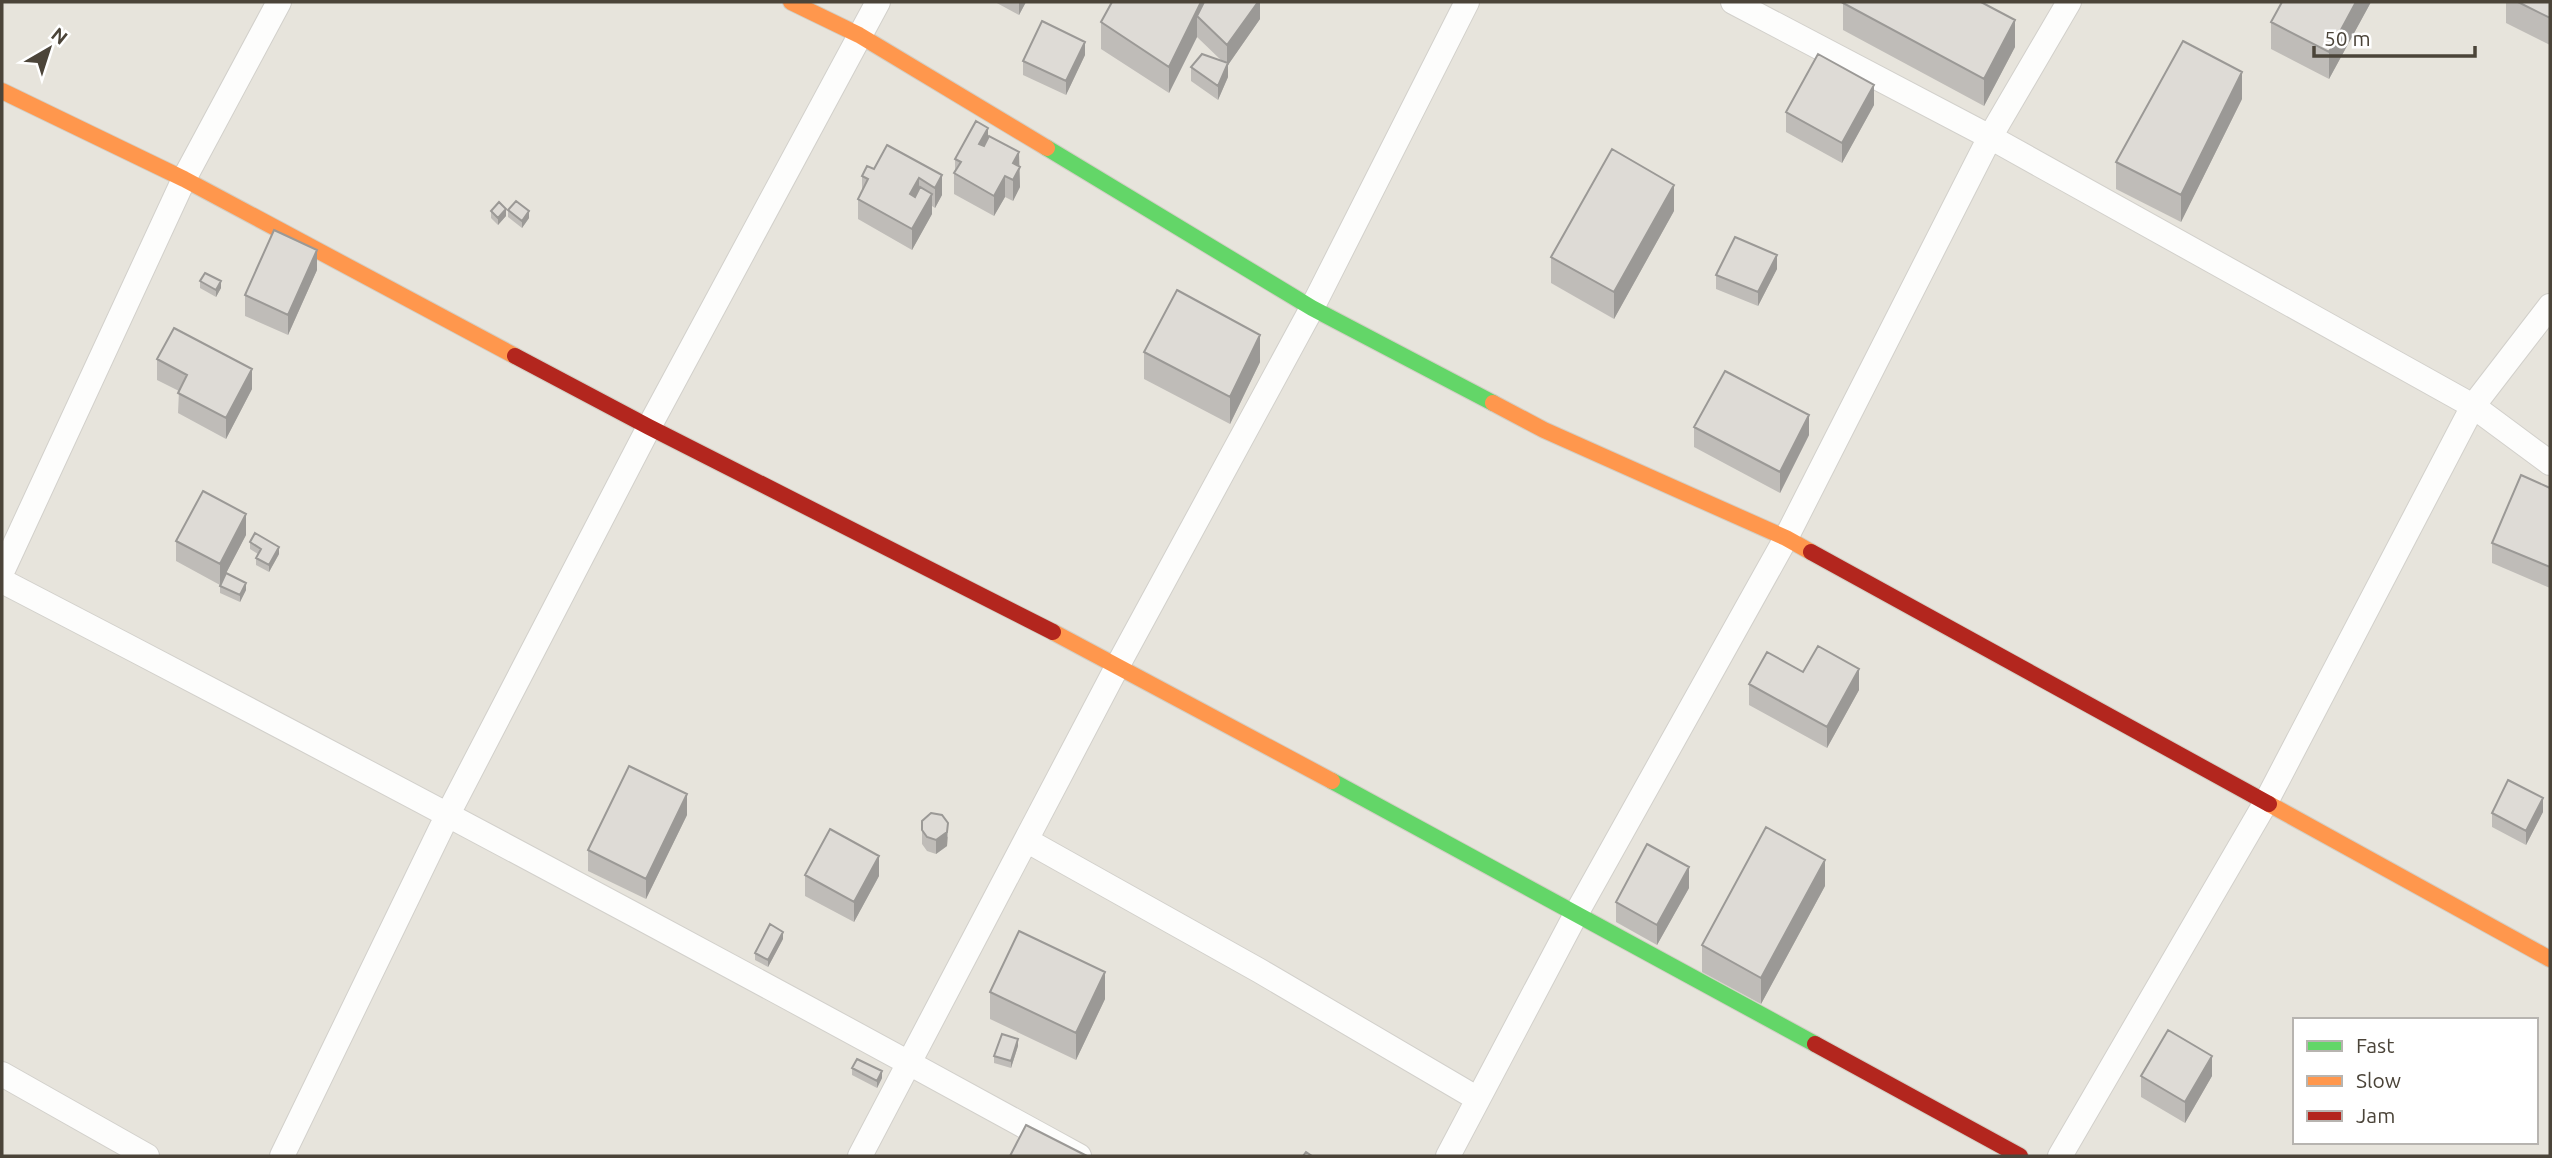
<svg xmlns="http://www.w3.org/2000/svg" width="2552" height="1158" viewBox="0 0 2552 1158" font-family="Ubuntu,sans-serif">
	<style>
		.residential { fill: #e7e4dc; fill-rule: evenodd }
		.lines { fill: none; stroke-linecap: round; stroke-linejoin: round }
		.street-casing { stroke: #d2d0cb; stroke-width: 26 }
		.fast-casing { stroke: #d3cfc5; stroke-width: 18 }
		.slow-casing { stroke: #d3cfc5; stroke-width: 18 }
		.jam-casing { stroke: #d3cfc5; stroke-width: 18 }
		.street { stroke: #fdfdfc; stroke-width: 24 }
		.fast { stroke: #63d668; stroke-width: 16 }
		.slow { stroke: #ff974d; stroke-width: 16 }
		.jam { stroke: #b3261e; stroke-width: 16 }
		.wall { fill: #bfbcb8 }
		.shaded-wall { fill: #9b9996 }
		.building { fill: #dedbd6; stroke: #9b9996; stroke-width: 2 }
	</style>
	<rect width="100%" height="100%" fill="#f4f2ee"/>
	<path class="residential" d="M2,2H2550V1156H2ZM2295,1020H2536V1142H2295Z"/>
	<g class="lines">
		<g class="street-casing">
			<path id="street" d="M1733,2L1990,137L2473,406L2550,463
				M2,572L184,179L279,2
				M2,581C363,768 722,960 1079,1156
				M1026,840L1260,971L1478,1099
				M2,1074L147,1156
				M282,1156L447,816L649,427L878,2
				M860,1156L1118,665L1312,308L1467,2
				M1448,1156L1576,914L1786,538L1990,137L2069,2
				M2060,1156L2266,802L2473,406L2550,306"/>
		</g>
		<g class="fast-casing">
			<path id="fast" d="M1047,148L1312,308L1493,403
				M1332,781L1815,1044"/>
		</g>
		<g class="slow-casing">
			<path id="slow" d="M791,2L859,35L1047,148
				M2,91L184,179L515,356
				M1493,403L1544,430L1786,538L1811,552
				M1053,632L1332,781
				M2269,804L2550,959"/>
		</g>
		<g class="jam-casing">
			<path id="jam" d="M515,356L649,427L1053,632
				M1811,552L2269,804
				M1815,1044L2020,1156"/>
		</g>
		<use href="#street" class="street"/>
		<use href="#fast" class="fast"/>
		<use href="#slow" class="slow"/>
		<use href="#jam" class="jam"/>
	</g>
	<path class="wall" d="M995,2H1026L1019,15Z
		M1260,2V19L1228,65V77L1218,100L1191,81V67L1222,61L1197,37L1169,93L1101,49V22Z
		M2282,2H2371L2329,79L2271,49V22Z
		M2506,2H2550V45L2506,23Z
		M1843,3L2015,47L1984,106L1843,30Z
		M1085,55L1066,95L1023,75V61Z
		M2242,99L2181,222L2116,189V162Z
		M1874,105L1842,163L1786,132V112Z
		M988,139L1019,166L1020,187L1013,201L1005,197L994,216L954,194V173L955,170V159Z
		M874,169L942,175V195L935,208L932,206V214L912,250L858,219V199L862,191V176Z
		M508,210L529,218L522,228L508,217Z
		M491,211L506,216L498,225L491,218Z
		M1674,211L1614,319L1551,283V257Z
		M1777,269L1758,306L1716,289V275Z
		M317,270L288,335L245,316V295Z
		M200,281L221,288L216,297L200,288Z
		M1144,352L1260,362L1230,424L1144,379Z
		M157,359L252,389L226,439L178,413L179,391L157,380Z
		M1694,427L1809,435L1780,493L1694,447Z
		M2550,488V588L2492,563V543Z
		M246,535L226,573L246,590L240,602L220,593V585L176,561V541Z
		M250,542L279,554L269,572L256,565V558L258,554L250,549Z
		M1803,672L1859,690L1827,748L1749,705V684Z
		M2543,812L2526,845L2492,827V813Z
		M687,815L646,899L588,871V850Z
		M922,821L948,837L947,846L936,854L927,851L922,844Z
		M805,875L879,876L854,922L805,896Z
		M1825,886L1761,1004L1702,972V945Z
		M1689,888L1657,945L1616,922V902Z
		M783,939L768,967L755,960V953Z
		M990,992L1105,999L1076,1060L990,1019Z
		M1018,1046L1011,1068L994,1063V1056Z
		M852,1068L882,1078L877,1088L852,1075Z
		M2141,1076H2212L2185,1123L2141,1097Z"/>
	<path class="shaded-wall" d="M1019,2H1026L1019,15Z
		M1201,2H1214L1197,16V37L1169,93V67Z
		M1258,2H1260V19L1228,65V77L1218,100V86L1227,65V45Z
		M2356,2H2371L2329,79V52Z
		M2015,20V47L1984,106V79Z
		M1085,42V55L1066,95V81Z
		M2242,72V99L2181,222V195Z
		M1874,85V105L1842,163V143Z
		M988,128V148L979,144Z
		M1019,152L1020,187L1013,201V163Z
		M942,175V195L935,208V188Z
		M1005,176V197L994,216V196Z
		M919,178V199L910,194Z
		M1674,185V211L1614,319V292Z
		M932,194V214L912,250V229Z
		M506,209V216L498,225V218Z
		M529,211V218L522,228V221Z
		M317,250V270L288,335V315Z
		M1777,255V269L1758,306V292Z
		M221,281V288L216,297V290Z
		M1260,335V362L1230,424V397Z
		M252,369V389L226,439V418Z
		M1809,415V435L1780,493V472Z
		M246,514V535L220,585V564Z
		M279,547V554L269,572V565Z
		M246,583V590L240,602V595Z
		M1859,669V690L1827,748V727Z
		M687,794V815L646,899V879Z
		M2543,798V812L2526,845V831Z
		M948,823L947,846L936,854V840Z
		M879,856V876L854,922V902Z
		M1825,860V886L1761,1004V978Z
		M1689,867V888L1657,945V925Z
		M783,932V939L768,967V960Z
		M1105,972V999L1076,1060V1033Z
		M1018,1039V1046L1011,1068V1061Z
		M2212,1056V1076L2185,1123V1102Z
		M882,1071V1078L877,1088V1081Z"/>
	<path class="building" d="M1112,2H1201L1169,67L1101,22Z
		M1204,2H1258L1227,45L1197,16Z
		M1844,2H1981L2015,20L1984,79L1843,3Z
		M2282,2H2356L2329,52L2271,22Z
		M2518,2H2550V18Z
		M1042,21L1085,42L1066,81L1023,61Z
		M2183,41L2242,72L2181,195L2116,162Z
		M1202,54L1228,63L1218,86L1191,67Z
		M1818,54L1874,85L1842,143L1786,112Z
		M976,121L988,128L979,144L984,146L989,136L1019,152L1013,163L1020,167L1013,180L1005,176L994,196L954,173L961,162L955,159Z
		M887,145L942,175L935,188L919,178L910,194L915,197L920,187L932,194L912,229L858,199L868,179L862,176L867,166L874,169Z
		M1612,149L1674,185L1614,292L1551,257Z
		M516,201L529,211L522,221L508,210Z
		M499,202L506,209L498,218L491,211Z
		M274,230L317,250L288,315L245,295Z
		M1735,237L1777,255L1758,292L1716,275Z
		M205,273L221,281L216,290L200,281Z
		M1177,290L1260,335L1230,397L1144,352Z
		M174,328L252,369L226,418L178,393L187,375L157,359Z
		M1725,371L1809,415L1780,472L1694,427Z
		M2521,475L2550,488V567L2492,543Z
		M203,491L246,514L220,564L176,541Z
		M255,533L279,547L269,565L256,558L261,549L250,542Z
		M226,573L246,583L240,595L220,586Z
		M1818,646L1859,669L1827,727L1749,684L1767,652L1803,672Z
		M629,766L687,794L646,879L588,850Z
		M2508,780L2543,798L2526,831L2492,813Z
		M931,813L942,815L948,823L947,832L936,840L927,837L922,830V821Z
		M1766,827L1825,860L1761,978L1702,945Z
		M830,829L879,856L854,902L805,875Z
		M1647,844L1689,867L1657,925L1616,902Z
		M770,924L783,932L768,960L755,953Z
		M1019,931L1105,972L1076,1033L990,992Z
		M2168,1030L2212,1056L2185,1102L2141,1076Z
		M1002,1034L1018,1039L1011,1061L994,1056Z
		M857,1059L882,1071L877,1081L852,1068Z
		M1026,1125L1087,1156H1010Z
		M1306,1152L1312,1156H1303Z"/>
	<rect width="2552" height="1158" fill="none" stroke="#4b4439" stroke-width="7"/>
	<rect x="2293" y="1018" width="245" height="126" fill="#ffffff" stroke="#b7b4b0" stroke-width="2"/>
	<rect x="2307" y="1041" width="35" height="10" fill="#63d668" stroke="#b7b4b0" stroke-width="2"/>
	<text x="2356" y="1053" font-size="21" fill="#4b4439">Fast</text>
	<rect x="2307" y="1076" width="35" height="10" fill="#ff974d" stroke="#b7b4b0" stroke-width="2"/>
	<text x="2356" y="1088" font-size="21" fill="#4b4439">Slow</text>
	<rect x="2307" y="1111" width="35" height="10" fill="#b3261e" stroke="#b7b4b0" stroke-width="2"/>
	<text x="2356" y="1123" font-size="21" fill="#4b4439">Jam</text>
	<g transform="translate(49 49) rotate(39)" stroke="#ffffff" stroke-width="5" paint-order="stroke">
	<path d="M0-5L12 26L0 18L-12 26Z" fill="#4b4439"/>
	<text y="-10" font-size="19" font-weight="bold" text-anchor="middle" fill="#4b4439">N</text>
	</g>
	<path d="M2314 46v10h161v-10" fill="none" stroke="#4b4439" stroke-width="3.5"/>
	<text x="2324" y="46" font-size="21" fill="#4b4439" stroke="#ffffff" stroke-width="5" paint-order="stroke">50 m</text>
</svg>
